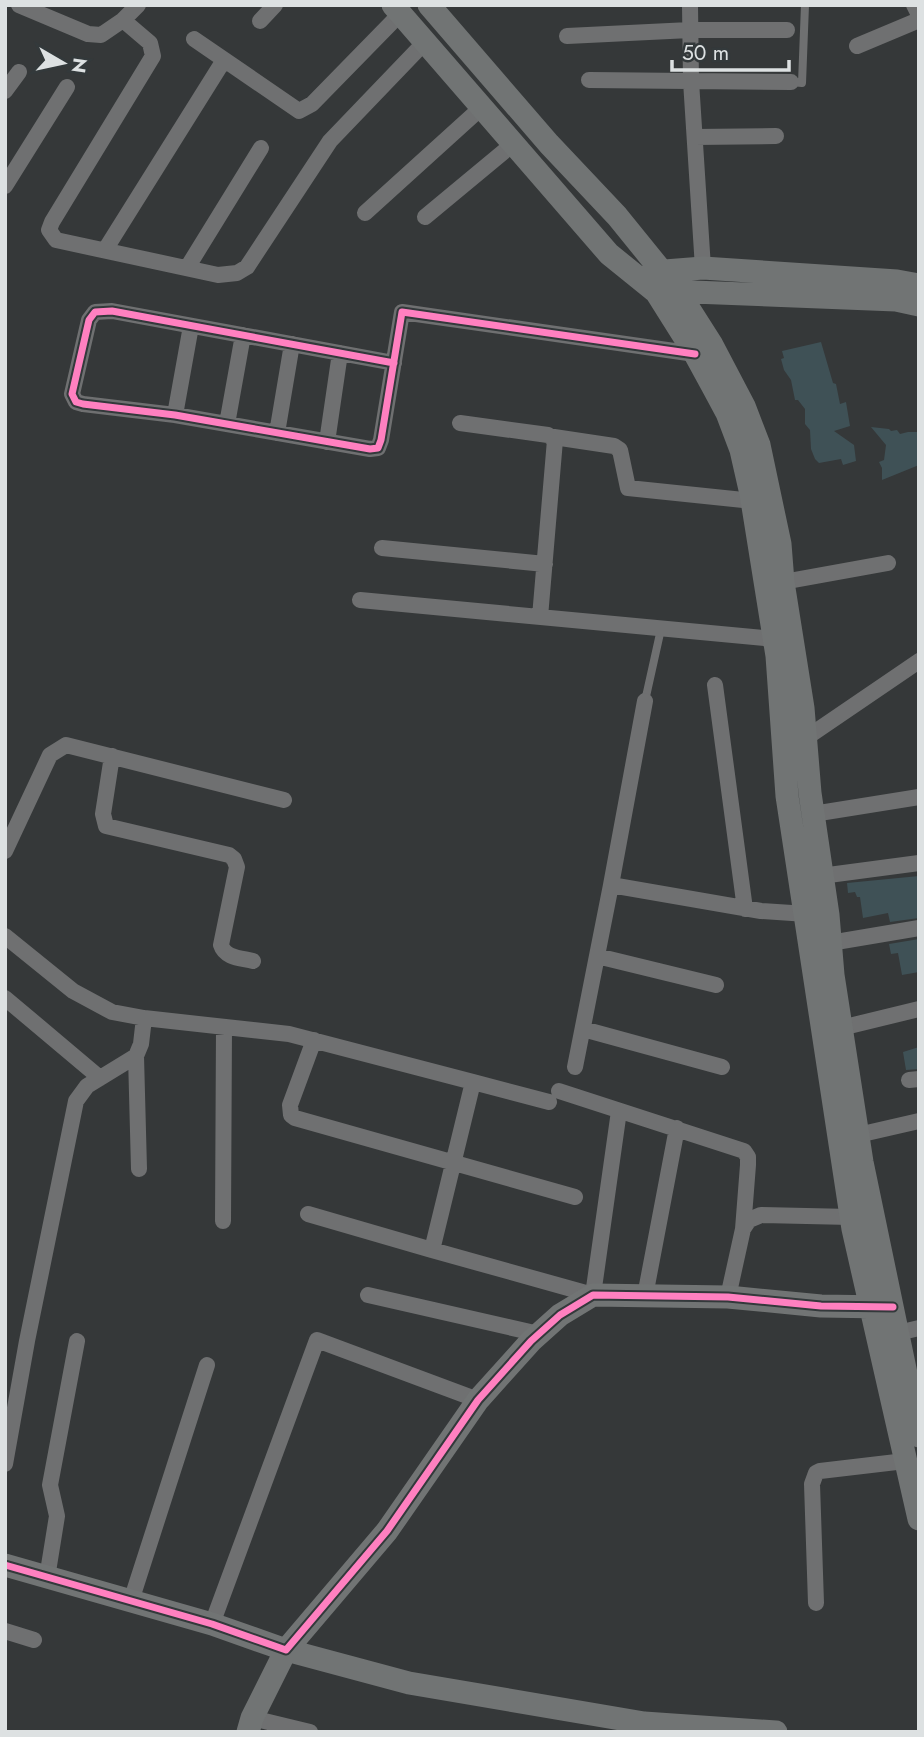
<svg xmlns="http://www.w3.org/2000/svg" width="924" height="1737" viewBox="0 0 924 1737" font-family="Jost,sans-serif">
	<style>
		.building { fill: #3f5156 }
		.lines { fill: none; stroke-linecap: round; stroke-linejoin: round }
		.lane { stroke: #6f7071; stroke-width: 8 }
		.street { stroke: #6f7071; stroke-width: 16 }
		.secondary { stroke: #717474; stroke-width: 23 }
		.cycleway-casing { stroke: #33393b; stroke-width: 11 }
		.cycleway { stroke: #ff80c0; stroke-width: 7 }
	</style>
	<rect width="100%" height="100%" fill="#353839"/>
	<path class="building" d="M821,342L833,383L836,384L840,404L846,402L850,426L834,431L854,445L856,461L843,465L841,459L819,463L815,459L811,449L810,430L805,424V409L798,400H795L791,380L784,370L781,359L784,358L782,351Z
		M871,427L889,429L891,431L897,430L900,434L908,432H919V465L882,480V468L879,462L884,460L886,445Z
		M919,876V918L890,922L888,913L863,918L860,897H857L855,892L848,893L847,883Z
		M919,939V972L902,975L898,953L891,954L889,944Z
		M919,1047V1069L906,1070L903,1052Z"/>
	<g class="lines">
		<path class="lane" d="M791,82L802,83L805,5
			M645,701L661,629"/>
		<path class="street" d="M19,5L88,34L101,35L123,20
			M138,5L123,20L150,43L153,56L52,222L49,230L56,240L218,275L237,273L247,267L330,141L425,42
			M690,5L691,81L703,268
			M914,5L919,15
			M260,21L275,5
			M567,36L690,30H787
			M194,39L299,111L312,104L401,13
			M857,46L919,20
			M589,80L791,82
			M5,91L19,72
			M695,137L776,136
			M5,186L67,87
			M365,213L482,107
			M425,217L513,144
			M105,250L224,60
			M187,268L261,148
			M394,363L112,311L95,312L89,320L72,394L76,402L83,404L175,415L370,449L378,448L381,440L402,312L695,354
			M175,415L191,326
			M460,423L548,435L555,440L540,617
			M227,424L243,335
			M277,433L292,344
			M554,437L614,446L620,450L628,488L753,501
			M327,442L340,353
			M382,548L545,564
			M783,582L888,563
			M360,600L774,639
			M715,685L745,909
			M806,738L919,661
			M112,756L103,814L106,826L229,855L234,859L237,867L221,945C225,958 241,958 253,961
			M813,814L919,797
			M5,851L50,755L66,745L284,800
			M821,876L919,863
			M611,885L645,701
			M5,936L73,991L112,1012L144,1018L289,1034L473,1082
			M830,943L919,928
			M597,956L716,985
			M5,998L100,1078
			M841,1028L919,1009
			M583,1029L722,1067
			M314,1040L290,1105L291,1115L295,1118L575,1197
			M136,1056L139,1169
			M575,1067L611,885L761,911L807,914
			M909,1080L919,1079
			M559,1091L744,1151L748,1157V1165L743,1229
			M549,1102L473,1082L432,1250L593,1295L619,1111
			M858,1135L919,1121
			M308,1214L432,1250
			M223,1221L224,1027
			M368,1295L539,1334
			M645,1296L677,1128
			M728,1297L743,1229L749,1220L761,1215L851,1217
			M898,1333L919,1328
			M5,1464L27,1341L76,1101L87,1086L136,1056L141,1044L144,1018
			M47,1578L57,1516L50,1485L77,1341
			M131,1601L207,1365
			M816,1603L812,1484L816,1473L820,1471L905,1461
			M212,1624L317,1340L478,1400
			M5,1631L34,1640
			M252,1718L310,1732"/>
		<path class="secondary" d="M393,5L609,254L656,292L695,354L713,387L727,413L741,450L751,494L777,656L787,796L853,1229L919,1519
			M429,5L549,144L617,216L677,290L712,345L744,406L759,445L780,544L783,582L803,708L810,793L828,915L833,975L862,1162L919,1436
			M652,272L703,268L897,281L919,285
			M667,291L896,300L919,305
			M5,1565L212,1624L286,1650L387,1531L478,1400L531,1341L560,1315L593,1295L728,1297L821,1306L884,1307
			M248,1732L252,1718L286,1650L409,1683L644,1723L776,1732"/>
		<g class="cycleway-casing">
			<path id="cycleway" d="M394,363L112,311L95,312L89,320L72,394L76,402L83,404L175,415L370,449L378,448L381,440L402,312L695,354
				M5,1565L212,1624L286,1650L387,1531L478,1400L531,1341L560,1315L593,1295L728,1297L821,1306L893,1307"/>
		</g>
		<use href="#cycleway" class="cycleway"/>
	</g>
	<rect width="924" height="1737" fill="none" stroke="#dde1e2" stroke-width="14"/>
	<g transform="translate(63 63) rotate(99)" stroke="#33393b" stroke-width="5" paint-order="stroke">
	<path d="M0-5L12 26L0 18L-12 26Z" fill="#dde1e2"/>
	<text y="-10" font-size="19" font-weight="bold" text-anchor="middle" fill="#dde1e2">N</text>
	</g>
	<path d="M672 60v10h117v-10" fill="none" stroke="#dde1e2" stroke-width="3.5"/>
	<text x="682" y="60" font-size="21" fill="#dde1e2" stroke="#33393b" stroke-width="5" paint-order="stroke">50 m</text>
</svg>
